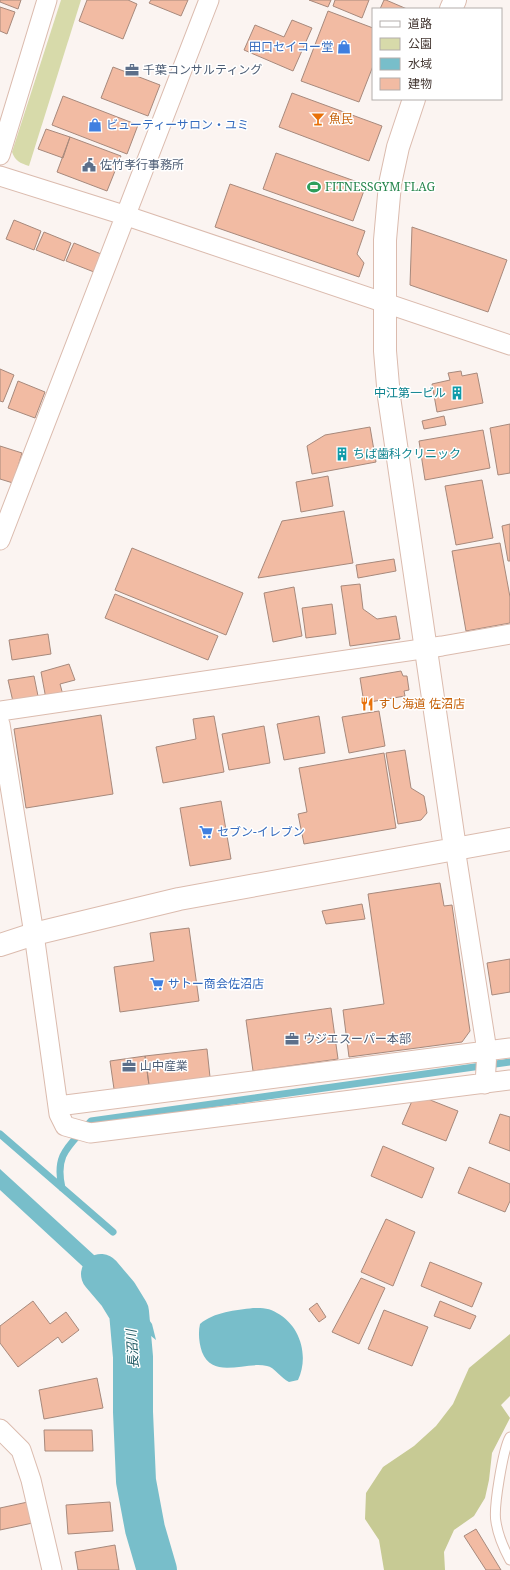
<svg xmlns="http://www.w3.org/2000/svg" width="510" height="1570" viewBox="0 0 510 1570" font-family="'Noto Serif','Noto Sans JP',serif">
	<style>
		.green { fill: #d7daaa }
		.forest { fill: #c7ca94 }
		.water { fill: #78beca }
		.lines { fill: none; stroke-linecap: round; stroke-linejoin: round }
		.stream { stroke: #78beca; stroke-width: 7 }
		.river { stroke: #78beca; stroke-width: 40 }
		.building { fill: #f2bba3; stroke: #a7897c }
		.lane-casing { stroke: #dbbbae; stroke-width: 11 }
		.street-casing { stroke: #dbbbae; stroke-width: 21 }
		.secondary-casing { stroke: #dbbbae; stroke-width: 24 }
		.lane { stroke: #fff; stroke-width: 9 }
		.street { stroke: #fff; stroke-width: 19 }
		.secondary { stroke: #fff; stroke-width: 22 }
		.labels { text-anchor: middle; stroke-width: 3; stroke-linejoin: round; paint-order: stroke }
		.shop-label { font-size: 12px; fill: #366cbe; stroke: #fff; text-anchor: start }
		.service-label { font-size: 12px; fill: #4e5e75; stroke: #fff; text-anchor: start }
		.food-label { font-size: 12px; fill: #c56008; stroke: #fff; text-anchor: start }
		.leisure-label { font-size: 12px; fill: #27864d; stroke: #fff; text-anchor: start }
		.culture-label { font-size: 12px; fill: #0d838f; stroke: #fff; text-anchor: end }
		.water-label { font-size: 13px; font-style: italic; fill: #1f5963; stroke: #fff }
	</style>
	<rect width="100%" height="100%" fill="#fbf4f1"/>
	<path class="green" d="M61,0H81L29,166C20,163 15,161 12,152Z"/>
	<path class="forest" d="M510,1334V1396L501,1405L510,1418L492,1453L489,1480L485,1498L474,1516L454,1530L444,1552L445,1570H384L379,1540L365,1519L366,1493L383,1467L414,1446L436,1426L453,1404L469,1368Z"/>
	<path class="water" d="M0,1169L106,1266L131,1294L152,1324L156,1340L119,1310L113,1296L105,1287L0,1190Z
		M253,1308C262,1308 270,1308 277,1313C301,1326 309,1357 298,1380L289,1382C281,1378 274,1367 267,1366C245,1361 213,1380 202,1352C199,1343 198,1333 200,1324C214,1312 236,1310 253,1308Z"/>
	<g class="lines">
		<path class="stream" d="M0,1134L113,1232
			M62,1188C54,1153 70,1146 91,1121L510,1062"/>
		<path class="river" d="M101,1274L118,1294L129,1312L133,1357V1412L136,1481L145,1529L157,1570"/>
	</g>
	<path class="building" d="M0,0H21L18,9L0,2Z
		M87,0H128L137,4L123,39L79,21Z
		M151,0H188L181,16L149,3Z
		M309,0H331L328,7Z
		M335,0H369L362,18L333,6Z
		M384,0H386L407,9H380Z
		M0,7L15,12L7,34L0,31Z
		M328,11L373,28V66L359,102L301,81Z
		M292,20L312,28L293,71L244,50L255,25L284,37Z
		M113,67L160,85L148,116L101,98Z
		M292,93L382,126L369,161L279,127Z
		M63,96L138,125L127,154L52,125Z
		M46,129L70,137L63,158L38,149Z
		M70,137L121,156L107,191L57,172Z
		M276,153L366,185L353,221L263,189Z
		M230,184L365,231L357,254L364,263L359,277L215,227Z
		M14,220L41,231L34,250L6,239Z
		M412,227L507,260L488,312L410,285Z
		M44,232L71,243L64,261L36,250Z
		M74,243L101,254L94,272L66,261Z
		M0,369L14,375L3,402L0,401Z
		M461,371L462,376L477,373L483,403L437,412L432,384L450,380L448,373Z
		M18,381L45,392L35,418L8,408Z
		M444,416L446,425L424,429L422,421Z
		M510,424V473L498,475L490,428Z
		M370,427L376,462L312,474L307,446L325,435Z
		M483,430L490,468L425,480L419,441Z
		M0,446L22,453L13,483L0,479Z
		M328,476L333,506L301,512L296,482Z
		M482,480L493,538L456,545L445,486Z
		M344,511L353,563L258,578L282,521Z
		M510,524V561H508L502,526Z
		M500,543L510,597V623L466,631L452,551Z
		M132,548L243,593L226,635L115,590Z
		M394,559L396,571L358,578L356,565Z
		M360,584L363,609L377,619L396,616L400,639L350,646L341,586Z
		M294,587L302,636L273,642L264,593Z
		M115,594L218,636L208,660L105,618Z
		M332,604L336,634L306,638L302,608Z
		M48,634L51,654L12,660L9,640Z
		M69,664L75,680L60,684L63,695L46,699L41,672Z
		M401,671L403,676H407L409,690L404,691L405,696L364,703L360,678Z
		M34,676L39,701L14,706L8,680Z
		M379,711L385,746L349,753L342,717Z
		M101,715L113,794L26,808L14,729Z
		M214,716L224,772L163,783L156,747L196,739L193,719Z
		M319,716L325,753L284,760L277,724Z
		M264,726L270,763L229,770L222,734Z
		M405,750L411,788L424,796L427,813L421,820L398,824L386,753Z
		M384,753L396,828L304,844L298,814L307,812L299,768Z
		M221,801L231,859L190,866L180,808Z
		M440,883L444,906L452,905L470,1031L462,1042L349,1057L343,1010L384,1004L368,894Z
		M362,904L365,919L326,924L322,911Z
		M189,928L199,1001L120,1012L114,967L154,961L150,933Z
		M510,959V992L492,995L487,963Z
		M331,1008L338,1059L253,1071L246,1020Z
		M207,1049L210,1077L149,1085L145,1056Z
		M145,1056L149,1085L114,1089L110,1061Z
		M415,1094L458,1111L446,1141L402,1124Z
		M500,1114L510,1117V1151L489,1143Z
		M383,1146L434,1168L422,1198L371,1176Z
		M469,1167L510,1184V1201L505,1212L458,1193Z
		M386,1219L415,1232L393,1286L361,1272Z
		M430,1262L482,1283L472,1307L421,1286Z
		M361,1278L385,1288L359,1344L332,1332Z
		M33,1301L50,1324L66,1312L79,1330L62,1343L58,1337L18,1367L0,1343V1326Z
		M440,1301L476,1316L470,1329L434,1316Z
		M317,1303L326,1317L319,1322L309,1309Z
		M384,1310L428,1327L412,1366L368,1349Z
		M97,1378L103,1408L44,1419L39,1390Z
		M44,1430H92L93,1451H45Z
		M37,1500L42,1521L0,1530V1508Z
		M110,1502L113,1531L68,1534L66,1505Z
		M476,1529L501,1570H486L464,1536Z
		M115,1545L119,1570H78L75,1552Z"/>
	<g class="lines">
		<g class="lane-casing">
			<path id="lane" d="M510,1437C503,1449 493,1509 496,1522C498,1535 504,1549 510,1560"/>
		</g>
		<g class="street-casing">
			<path id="street" d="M0,155L47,0
				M0,176L127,216L510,345
				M0,540L209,0
				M0,711L442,646L510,634
				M0,724L34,934L59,1114L65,1126L90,1133L510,1080
				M455,848L487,1051L485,1084
				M58,1106L510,1048
				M0,1429L21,1450L31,1480L52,1570"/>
		</g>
		<g class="secondary-casing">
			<path id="secondary" d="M451,9L455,0
				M414,99L398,147L390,184L385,240V351L389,397L455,848
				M0,945L34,934L179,899L510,839"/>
		</g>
		<use href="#lane" class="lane"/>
		<use href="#street" class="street"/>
		<use href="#secondary" class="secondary"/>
	</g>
	<defs>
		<g id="shop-bare" transform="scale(1.08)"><path d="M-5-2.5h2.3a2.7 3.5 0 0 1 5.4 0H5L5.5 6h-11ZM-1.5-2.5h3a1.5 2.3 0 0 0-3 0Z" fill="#3f7fe0" stroke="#fff" stroke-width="2.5" paint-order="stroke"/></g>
		<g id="office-bare" transform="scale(1.08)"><path d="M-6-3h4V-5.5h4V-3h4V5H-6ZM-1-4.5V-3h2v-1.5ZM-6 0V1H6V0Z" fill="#5c6f8a" stroke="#fff" stroke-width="2.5" paint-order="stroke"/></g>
		<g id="bar-bare" transform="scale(1.08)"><path d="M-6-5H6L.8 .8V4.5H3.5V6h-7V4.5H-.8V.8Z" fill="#e8710a" stroke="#fff" stroke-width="2.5" paint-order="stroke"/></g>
		<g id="civic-bare" transform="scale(1.08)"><path d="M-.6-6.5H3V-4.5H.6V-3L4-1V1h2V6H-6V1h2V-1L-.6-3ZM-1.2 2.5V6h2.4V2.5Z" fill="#5c6f8a" stroke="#fff" stroke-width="2.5" paint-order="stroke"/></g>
		<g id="stadium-bare" transform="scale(1.08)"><path d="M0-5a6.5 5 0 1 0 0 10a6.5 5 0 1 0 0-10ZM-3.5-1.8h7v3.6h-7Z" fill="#2e9e5b" stroke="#fff" stroke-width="2.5" paint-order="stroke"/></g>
		<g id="building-bare" transform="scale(1.08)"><path d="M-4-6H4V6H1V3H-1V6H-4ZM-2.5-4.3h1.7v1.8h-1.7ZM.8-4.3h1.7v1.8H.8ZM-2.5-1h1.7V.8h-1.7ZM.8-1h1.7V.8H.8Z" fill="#0f9aa8" stroke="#fff" stroke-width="2.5" paint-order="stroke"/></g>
		<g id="restaurant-bare" transform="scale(1.08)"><path d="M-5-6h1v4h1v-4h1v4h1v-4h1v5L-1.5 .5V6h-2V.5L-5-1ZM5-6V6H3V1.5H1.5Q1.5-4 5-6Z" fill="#e8710a" stroke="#fff" stroke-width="2.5" paint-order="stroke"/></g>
		<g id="supermarket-bare" transform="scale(1.08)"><path d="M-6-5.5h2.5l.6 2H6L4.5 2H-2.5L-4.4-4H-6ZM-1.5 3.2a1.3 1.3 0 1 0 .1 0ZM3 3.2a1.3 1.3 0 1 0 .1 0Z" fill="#3f7fe0" stroke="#fff" stroke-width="2.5" paint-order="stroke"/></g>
	</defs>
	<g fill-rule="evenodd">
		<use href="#shop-bare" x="344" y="47"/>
		<use href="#office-bare" x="132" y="70"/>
		<use href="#bar-bare" x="318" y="119"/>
		<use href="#shop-bare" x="95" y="125"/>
		<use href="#civic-bare" x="89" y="165"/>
		<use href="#stadium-bare" x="314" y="187"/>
		<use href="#building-bare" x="457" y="393"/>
		<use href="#building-bare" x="342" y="454"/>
		<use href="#restaurant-bare" x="367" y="704"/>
		<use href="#supermarket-bare" x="206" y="832"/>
		<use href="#supermarket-bare" x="157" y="984"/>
		<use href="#office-bare" x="292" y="1039"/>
		<use href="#office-bare" x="129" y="1066"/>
	</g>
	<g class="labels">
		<g class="shop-label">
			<text x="333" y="51" text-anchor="end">田口セイコー堂</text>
			<text x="106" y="129">ビューティーサロン・ユミ</text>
			<text x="217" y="836">セブン-イレブン</text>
			<text x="168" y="988">サトー商会佐沼店</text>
		</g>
		<g class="service-label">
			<text x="143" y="74">千葉コンサルティング</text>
			<text x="100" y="169">佐竹孝行事務所</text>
			<text x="303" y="1043">ウジエスーパー本部</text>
			<text x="140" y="1070">山中産業</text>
		</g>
		<g class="food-label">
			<text x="329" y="123">魚民</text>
			<text x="378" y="708">すし海道 佐沼店</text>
		</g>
		<g class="leisure-label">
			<text x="325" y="191">FITNESSGYM FLAG</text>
		</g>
		<g class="culture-label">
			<text x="446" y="397">中江第一ビル</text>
			<text x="353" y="458" text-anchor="start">ちば歯科クリニック</text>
		</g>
		<g class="water-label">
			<text transform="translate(132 1349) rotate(-94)" y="5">長沼川</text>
		</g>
	</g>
	<rect x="372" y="8" width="130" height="92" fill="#ffffff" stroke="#b3aeac"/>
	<rect x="380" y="21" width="20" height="6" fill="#ffffff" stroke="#b3aeac"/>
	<text x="408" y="28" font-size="12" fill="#41342f">道路</text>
	<rect x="380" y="38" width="20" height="12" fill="#d7daaa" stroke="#b3aeac"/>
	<text x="408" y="48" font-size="12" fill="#41342f">公園</text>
	<rect x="380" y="58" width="20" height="12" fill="#78beca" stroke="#b3aeac"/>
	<text x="408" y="68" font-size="12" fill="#41342f">水域</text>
	<rect x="380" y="78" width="20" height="12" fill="#f2bba3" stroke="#b3aeac"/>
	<text x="408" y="88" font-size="12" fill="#41342f">建物</text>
</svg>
